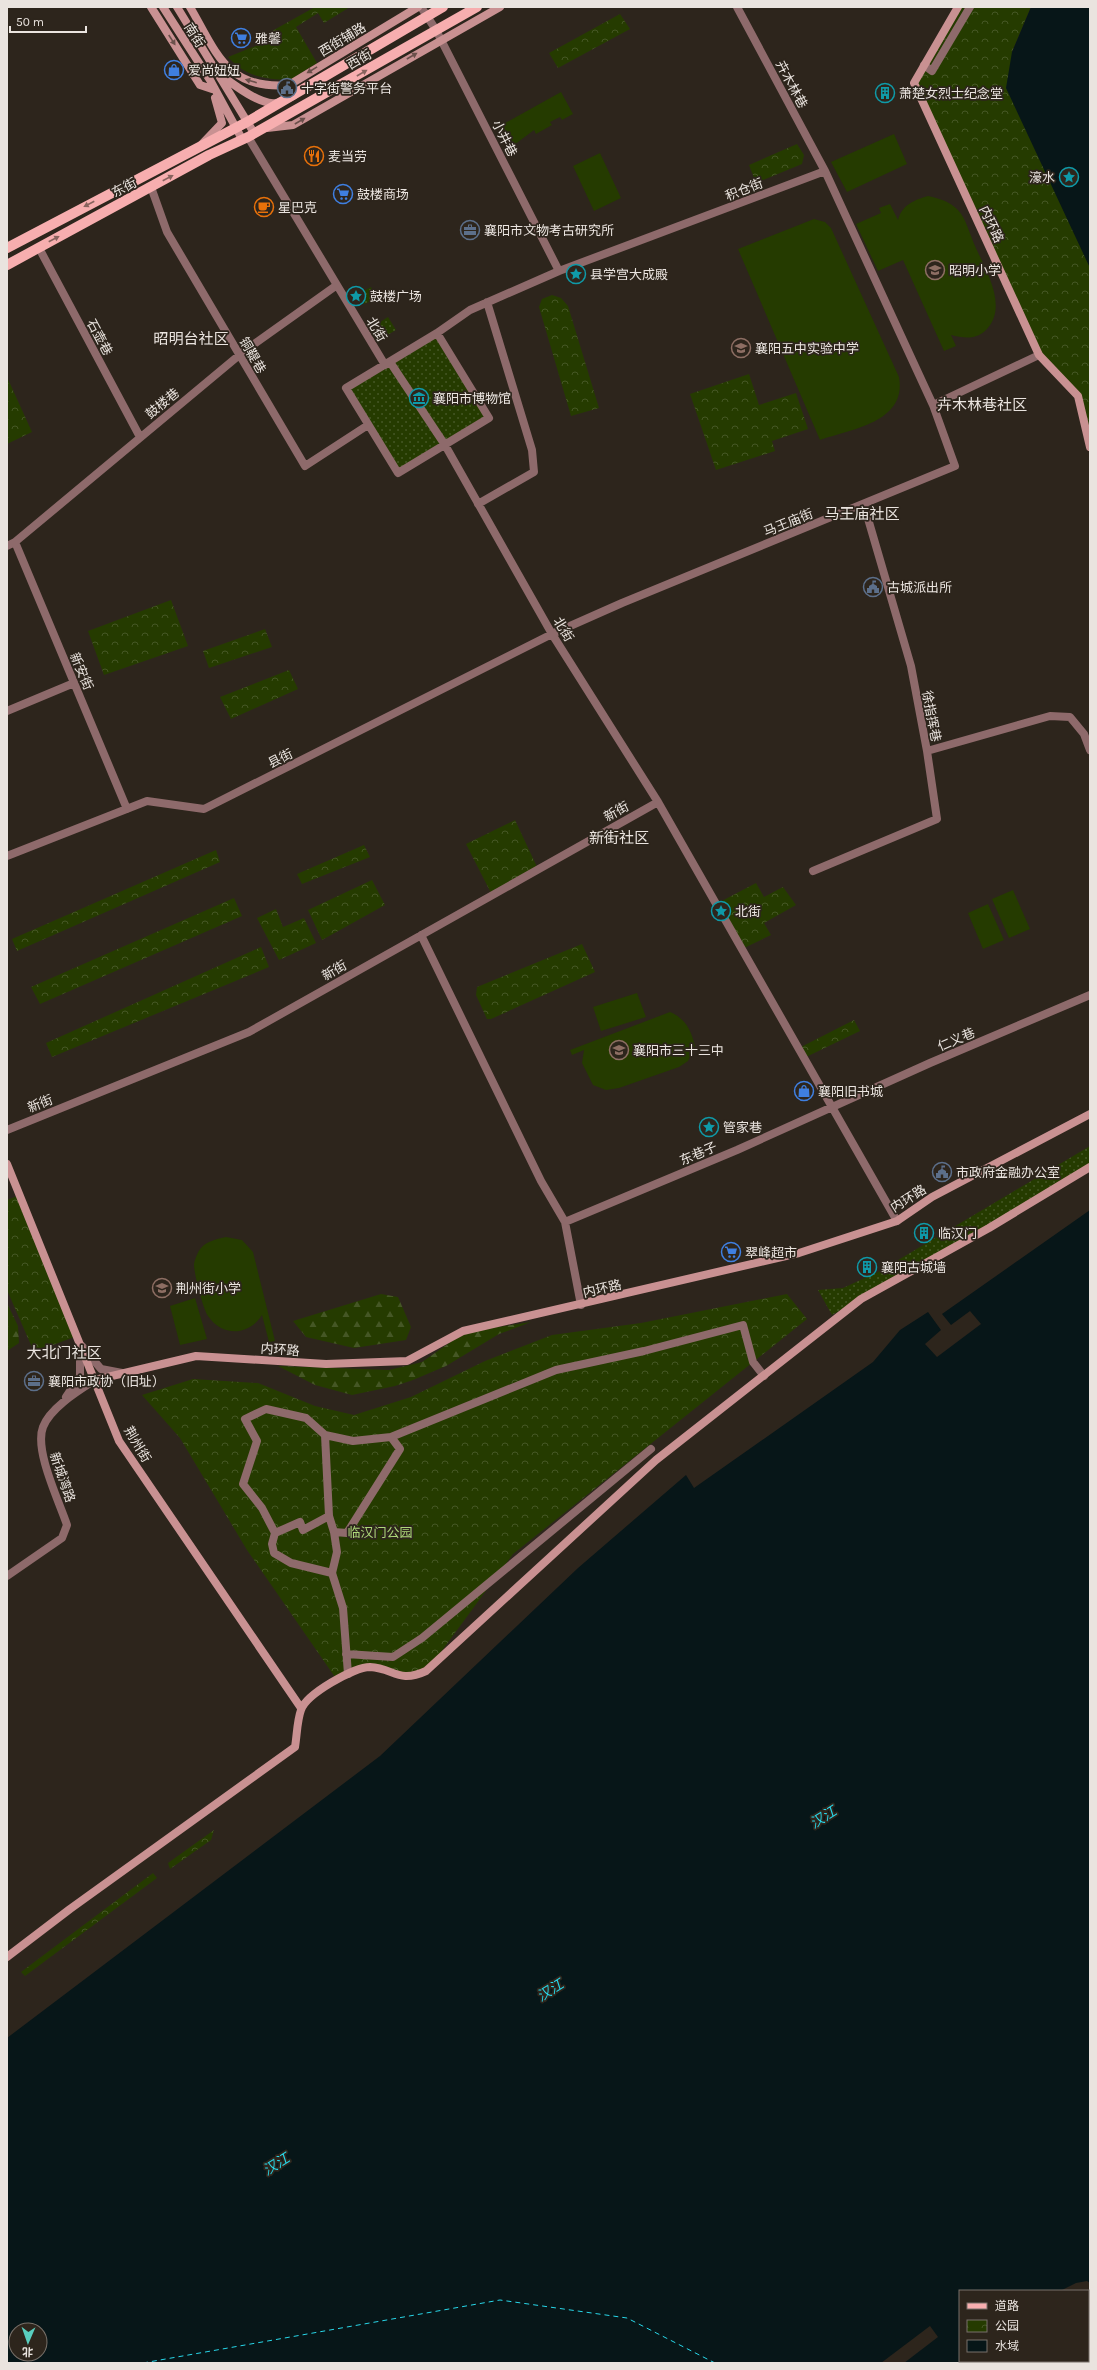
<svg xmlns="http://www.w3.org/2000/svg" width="1097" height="2370" viewBox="0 0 1097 2370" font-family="Karla,'Noto Sans SC',sans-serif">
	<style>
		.grass { fill: url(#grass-dots) }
		.forest { fill: url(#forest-firs) }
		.park { fill: url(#park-crowns) }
		.pitch { fill: #253b00 }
		.water { fill: #071618; fill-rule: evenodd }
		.pier { fill: #2d251c }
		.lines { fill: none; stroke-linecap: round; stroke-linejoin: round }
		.ferry { stroke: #28d7e9; stroke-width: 1; stroke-dasharray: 5 4; stroke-linecap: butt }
		.street { stroke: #8e6a6b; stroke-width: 8 }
		.secondary { stroke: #c99192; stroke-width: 8 }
		.primary { stroke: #f7aeaf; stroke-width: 10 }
		.oneway { fill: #6b504b }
		.oneway2 { fill: #88635e }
		.labels { text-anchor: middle; stroke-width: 3.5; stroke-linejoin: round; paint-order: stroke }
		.street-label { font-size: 13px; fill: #eae4df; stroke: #2d251c }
		.poi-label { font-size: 13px; fill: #eae4df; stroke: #2d251c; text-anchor: start }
		.park-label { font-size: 13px; fill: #add879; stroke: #2d251c }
		.water-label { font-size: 14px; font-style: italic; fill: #28d7e9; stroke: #2d251c }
		.quarter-label { font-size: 15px; fill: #eae4df; stroke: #2d251c }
	</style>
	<defs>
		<pattern id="grass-dots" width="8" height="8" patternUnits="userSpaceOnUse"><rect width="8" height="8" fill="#253b00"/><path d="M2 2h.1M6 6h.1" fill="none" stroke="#455725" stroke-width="1.8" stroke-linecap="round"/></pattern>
		<pattern id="forest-firs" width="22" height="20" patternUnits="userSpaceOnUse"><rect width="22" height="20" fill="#253b00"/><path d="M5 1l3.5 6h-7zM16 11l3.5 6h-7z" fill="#455725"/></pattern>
		<pattern id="park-crowns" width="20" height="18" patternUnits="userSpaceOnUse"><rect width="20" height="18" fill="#253b00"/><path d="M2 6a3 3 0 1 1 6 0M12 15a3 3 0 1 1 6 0" fill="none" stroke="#455725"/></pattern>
	</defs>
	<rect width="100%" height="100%" fill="#2d251c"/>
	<path class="grass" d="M371,287L376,299L364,304L359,293Z
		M388,317L396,330L384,337L377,324Z
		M437,333L489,418L398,473L346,388Z
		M1090,1146V1168L832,1315L818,1290L843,1288L878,1272Z"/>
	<path class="forest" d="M381,1294L398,1297L411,1327L406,1340L354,1348L306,1337L293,1321Z
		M7,1303L18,1326L19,1343L7,1351Z
		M531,1322L499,1334L446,1366L413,1380L395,1386L352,1395L315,1385L278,1366L389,1370L422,1362L455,1339L472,1331Z"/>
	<path class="park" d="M315,7H350L324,23L318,13L296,27L317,63L290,80C264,79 246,77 228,57L275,38L272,31Z
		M958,7H1031L1012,52L1090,268V447L1078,396L1039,355L914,83Z
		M620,14L630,29L558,68L549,53Z
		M797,144L804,155L802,164L756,183L749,165Z
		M552,295L561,298L568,306L599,408L571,416L539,307L542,299Z
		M749,374L759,405L796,393L808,429L772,441L775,451L716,470L690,394Z
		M7,377L32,432L7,444Z
		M171,600L188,646L104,675L88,631Z
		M265,629L272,647L209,668L203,651Z
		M289,670L298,689L231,719L220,697Z
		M515,820L538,869L492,895L466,844Z
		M364,845L370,857L302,884L297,874Z
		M216,850L220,862L17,951L12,939Z
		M372,880L385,905L322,940L308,910Z
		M756,883L764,897L783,887L796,905L764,923L771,935L742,949L716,904Z
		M234,898L242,916L40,1004L31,987Z
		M276,909L283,927L304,918L316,943L279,960L257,918Z
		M582,944L595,972L491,1019H487L476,995L477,987Z
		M261,947L269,967L52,1057L46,1043Z
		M854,1020L860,1031L804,1058L799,1048Z
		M20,1195L77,1336L34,1352L7,1290V1200Z
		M787,1294L807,1319L513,1554L427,1671L414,1677L371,1667L337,1680L247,1550L180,1438L142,1395L193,1379L258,1383L315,1406L354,1415L411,1397L485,1361L552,1335L641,1323Z
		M214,1830L211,1840L170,1869L168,1863Z
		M153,1873L157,1878L25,1976L21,1972Z"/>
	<path class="pitch" d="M561,92L573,114L562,120L560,117L550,122L552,125L536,134L534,130L510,148L498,127Z
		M894,134L907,164L847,192L831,162Z
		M600,153L621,198L594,211L573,166Z
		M928,196C941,199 949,201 958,210C966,218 970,235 975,246C985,269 1010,308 985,331C975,340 963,338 951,335L956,346L944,351L903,260L878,271L856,224L881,213L879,208L890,204L898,220C902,205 914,200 928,196Z
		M814,219L825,222L831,228L899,377C907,422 853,429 820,440L738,249Z
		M1013,890L1030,929L1009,938L992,899Z
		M988,904L1004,940L983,949L968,913Z
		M637,993L646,1017L601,1031L593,1007Z
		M670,1012C686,1019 691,1030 695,1046L688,1061L679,1067L619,1088L606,1090L593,1085L582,1063L584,1050L572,1055L570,1050Z
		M226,1237L242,1240L253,1252L275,1341L269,1342L262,1315C249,1336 222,1337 208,1316C203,1309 194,1273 194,1265C194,1261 198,1251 201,1248C207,1241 217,1239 226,1237Z
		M195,1298L207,1339L180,1345L170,1306Z"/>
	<path class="water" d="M1031,7H1090V268L1006,88L1012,52Z
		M1090,1210V2283L1087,2281L1076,2283L1060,2291H960V2361H992L988,2363H7V2038L380,1756L578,1568L686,1475L694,1488L873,1362L900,1330L928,1312L941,1330L925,1344L937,1357L981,1324L970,1311L951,1325L942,1314ZM16,2330H40V2354H16Z"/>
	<path class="pier" d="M930,2326L938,2337L904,2363H881Z"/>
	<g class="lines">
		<path class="ferry" d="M143,2363L500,2300L627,2318L715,2363"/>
		<path class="street" d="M421,7L436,30L559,271
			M737,7L825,171L933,405
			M924,65L932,71L970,7
			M248,137L385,365
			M151,187L167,232L305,466L368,425
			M39,248L140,437
			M437,333L470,310L559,271L825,171
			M437,333L489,418L398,473L346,388Z
			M390,362L445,445L552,634L658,802L897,1221
			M478,504L534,472L532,450L487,302
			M864,505L911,666L927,751L1050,716L1070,717L1084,734L1090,750
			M15,542L127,809
			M7,546L15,542L243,352L337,285
			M7,711L74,683
			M7,856L147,801L204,809L552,634L622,603L955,466L933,405L1039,355
			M813,871L937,819L927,751
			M421,935L541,1181L565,1222L737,1150L930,1063L1090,995
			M7,1130L249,1032L658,802
			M565,1222L581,1305
			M82,1346L101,1369L122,1373
			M66,1397L80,1376V1345
			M325,1435L353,1441L391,1437L556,1370L644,1351L743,1325L753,1362L764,1376
			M329,1516L303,1530L300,1522L275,1533L262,1508L243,1484L257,1441L245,1419L266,1409L306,1418L325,1435L329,1516L334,1532L347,1533L400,1449L391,1437
			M334,1532L337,1552L332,1573L343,1608L348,1674
			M275,1533L272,1544L274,1553L291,1563L332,1573
			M7,1576L62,1538L67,1525C59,1501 34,1450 43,1427C50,1408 78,1391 95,1380
			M346,1654L393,1657L422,1638L651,1449
			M1088,2306L1090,2305
			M992,2363L995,2361"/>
		<path class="secondary" d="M151,7L200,85L212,89
			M163,7L210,80L242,139
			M177,7L254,133
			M190,7C217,53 226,90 289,85
			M958,7L914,83L1039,355L1078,396L1090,447
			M218,73C230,82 260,106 276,103C282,102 288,98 293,96L289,85L418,7
			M267,128L293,125L500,7
			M202,144L222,123L215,98
			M7,1164L119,1441L301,1708
			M95,1380L196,1356L326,1364L407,1361L463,1331L799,1253L897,1221L932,1197L1090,1114
			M7,1957L70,1909L295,1747C297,1735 297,1721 301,1710C306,1694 354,1667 370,1667C394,1668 398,1684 426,1671L656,1460L861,1299L989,1228L1090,1167
			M1088,2344L1090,2342
			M1072,2361L1074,2363
			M1054,2363L1058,2361
			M1084,2363L1087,2361"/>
		<path class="primary" d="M7,248L247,122L443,7
			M7,265L209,155L248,137L477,7"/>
	</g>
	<defs><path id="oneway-solid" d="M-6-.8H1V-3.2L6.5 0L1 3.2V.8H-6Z"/></defs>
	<g class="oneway">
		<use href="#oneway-solid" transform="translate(172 40) rotate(57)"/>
		<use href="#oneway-solid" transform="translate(412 56) rotate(-30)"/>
		<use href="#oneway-solid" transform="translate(312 70) rotate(149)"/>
		<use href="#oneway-solid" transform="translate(251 81) rotate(-164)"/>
		<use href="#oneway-solid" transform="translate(300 121) rotate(-30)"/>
	</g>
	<g class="oneway2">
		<use href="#oneway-solid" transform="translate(362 73) rotate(-30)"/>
		<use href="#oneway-solid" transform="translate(168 178) rotate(-28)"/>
		<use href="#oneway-solid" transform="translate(89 204) rotate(152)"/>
		<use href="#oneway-solid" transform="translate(54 239) rotate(-28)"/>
	</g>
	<defs>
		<g id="supermarket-ring" transform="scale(1)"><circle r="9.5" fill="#2d251c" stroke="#3f7fe0" stroke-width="1.5"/><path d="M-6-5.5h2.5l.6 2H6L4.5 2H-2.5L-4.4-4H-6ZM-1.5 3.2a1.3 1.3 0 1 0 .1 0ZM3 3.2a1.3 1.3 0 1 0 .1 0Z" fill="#3f7fe0"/></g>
		<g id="shop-ring" transform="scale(1)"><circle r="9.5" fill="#2d251c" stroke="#3f7fe0" stroke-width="1.5"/><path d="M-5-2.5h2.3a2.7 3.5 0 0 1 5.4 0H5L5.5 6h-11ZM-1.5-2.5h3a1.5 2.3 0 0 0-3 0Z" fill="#3f7fe0"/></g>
		<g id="civic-ring" transform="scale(1)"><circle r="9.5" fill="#2d251c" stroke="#5c6f8a" stroke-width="1.5"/><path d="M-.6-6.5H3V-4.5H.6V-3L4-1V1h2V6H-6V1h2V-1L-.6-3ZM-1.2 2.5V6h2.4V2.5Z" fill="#5c6f8a"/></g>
		<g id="building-ring" transform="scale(1)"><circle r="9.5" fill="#2d251c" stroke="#0f9aa8" stroke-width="1.5"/><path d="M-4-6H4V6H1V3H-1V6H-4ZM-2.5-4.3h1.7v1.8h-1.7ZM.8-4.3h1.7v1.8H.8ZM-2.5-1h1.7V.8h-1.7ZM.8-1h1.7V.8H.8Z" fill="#0f9aa8"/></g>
		<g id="restaurant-ring" transform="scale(1)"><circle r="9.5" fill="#2d251c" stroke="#e8710a" stroke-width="1.5"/><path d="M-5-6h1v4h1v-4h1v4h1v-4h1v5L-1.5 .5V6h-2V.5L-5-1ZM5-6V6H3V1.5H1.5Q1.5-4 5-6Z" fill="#e8710a"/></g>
		<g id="sight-ring" transform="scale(1)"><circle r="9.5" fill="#2d251c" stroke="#0f9aa8" stroke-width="1.5"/><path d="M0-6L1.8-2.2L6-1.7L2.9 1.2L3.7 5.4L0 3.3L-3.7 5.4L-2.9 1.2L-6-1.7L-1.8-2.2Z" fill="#0f9aa8"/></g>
		<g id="cafe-ring" transform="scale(1)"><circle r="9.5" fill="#2d251c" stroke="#e8710a" stroke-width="1.5"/><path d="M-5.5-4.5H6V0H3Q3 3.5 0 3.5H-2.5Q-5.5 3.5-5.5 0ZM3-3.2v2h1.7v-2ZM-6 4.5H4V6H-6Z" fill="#e8710a"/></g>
		<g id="office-ring" transform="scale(1)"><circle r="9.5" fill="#2d251c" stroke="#5c6f8a" stroke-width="1.5"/><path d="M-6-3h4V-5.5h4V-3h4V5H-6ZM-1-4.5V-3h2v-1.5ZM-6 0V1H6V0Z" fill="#5c6f8a"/></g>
		<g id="school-ring" transform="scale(1)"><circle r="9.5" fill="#2d251c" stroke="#8d6e63" stroke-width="1.5"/><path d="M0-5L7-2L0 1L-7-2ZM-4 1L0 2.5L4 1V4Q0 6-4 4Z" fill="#8d6e63"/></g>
		<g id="museum-ring" transform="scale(1)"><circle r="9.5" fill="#2d251c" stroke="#0f9aa8" stroke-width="1.5"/><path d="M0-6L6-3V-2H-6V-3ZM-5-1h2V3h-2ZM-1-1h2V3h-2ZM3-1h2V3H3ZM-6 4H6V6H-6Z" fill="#0f9aa8"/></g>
	</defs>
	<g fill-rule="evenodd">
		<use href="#supermarket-ring" x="241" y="38"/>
		<use href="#shop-ring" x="174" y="70"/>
		<use href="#civic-ring" x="287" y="88"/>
		<use href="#building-ring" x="885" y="93"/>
		<use href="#restaurant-ring" x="314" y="156"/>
		<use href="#sight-ring" x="1069" y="177"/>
		<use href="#supermarket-ring" x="343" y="194"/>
		<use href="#cafe-ring" x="264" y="207"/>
		<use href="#office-ring" x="470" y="230"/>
		<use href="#school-ring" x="935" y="270"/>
		<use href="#sight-ring" x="576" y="274"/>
		<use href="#sight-ring" x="356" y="296"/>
		<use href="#school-ring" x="741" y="348"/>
		<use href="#museum-ring" x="419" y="398"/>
		<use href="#civic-ring" x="873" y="587"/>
		<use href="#sight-ring" x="721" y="911"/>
		<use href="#school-ring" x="619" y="1050"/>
		<use href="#shop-ring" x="804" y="1091"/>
		<use href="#sight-ring" x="709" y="1127"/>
		<use href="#civic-ring" x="942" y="1172"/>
		<use href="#building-ring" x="924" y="1233"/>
		<use href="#supermarket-ring" x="731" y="1252"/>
		<use href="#building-ring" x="867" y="1267"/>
		<use href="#school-ring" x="162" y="1288"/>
		<use href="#office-ring" x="34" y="1381"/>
	</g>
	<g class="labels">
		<g class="street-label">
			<text transform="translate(195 35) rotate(57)" y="5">南街</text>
			<text transform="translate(342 39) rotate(-31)" y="5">西街辅路</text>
			<text transform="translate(359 59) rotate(-30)" y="5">西街</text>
			<text transform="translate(792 84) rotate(62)" y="5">卉木林巷</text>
			<text transform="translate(505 138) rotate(63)" y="5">小井巷</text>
			<text transform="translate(124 187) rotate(-28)" y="5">东街</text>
			<text transform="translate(744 189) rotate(-21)" y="5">积仓街</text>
			<text transform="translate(992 224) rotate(65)" y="5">内环路</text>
			<text transform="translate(377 329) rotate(59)" y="5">北街</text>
			<text transform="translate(100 337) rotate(62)" y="5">石壶巷</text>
			<text transform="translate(253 355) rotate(60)" y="5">铜鞮巷</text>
			<text transform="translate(162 403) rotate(-40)" y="5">鼓楼巷</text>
			<text transform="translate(788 522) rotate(-22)" y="5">马王庙街</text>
			<text transform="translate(564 629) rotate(59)" y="5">北街</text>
			<text transform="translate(82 671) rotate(67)" y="5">新安街</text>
			<text transform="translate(932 716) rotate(79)" y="5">徐指挥巷</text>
			<text transform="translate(280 758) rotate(-27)" y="5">县街</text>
			<text transform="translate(616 811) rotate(-29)" y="5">新街</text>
			<text transform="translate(334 970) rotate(-30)" y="5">新街</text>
			<text transform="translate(956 1039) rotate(-23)" y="5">仁义巷</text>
			<text transform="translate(40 1103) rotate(-22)" y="5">新街</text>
			<text transform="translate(698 1153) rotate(-23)" y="5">东巷子</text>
			<text transform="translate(908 1198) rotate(-32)" y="5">内环路</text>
			<text transform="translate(602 1288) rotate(-13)" y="5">内环路</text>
			<text transform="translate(280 1349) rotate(4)" y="5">内环路</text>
			<text transform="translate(138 1444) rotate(59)" y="5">荆州街</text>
			<text transform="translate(63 1477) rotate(71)" y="5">新城湾路</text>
		</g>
		<g class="poi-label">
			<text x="255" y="43">雅馨</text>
			<text x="188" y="75">爱尚妞妞</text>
			<text x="301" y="93">十字街警务平台</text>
			<text x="899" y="98">萧楚女烈士纪念堂</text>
			<text x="328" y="161">麦当劳</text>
			<text x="1055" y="182" text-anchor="end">濠水</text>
			<text x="357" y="199">鼓楼商场</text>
			<text x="278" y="212">星巴克</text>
			<text x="484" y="235">襄阳市文物考古研究所</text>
			<text x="949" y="275">昭明小学</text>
			<text x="590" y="279">县学宫大成殿</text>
			<text x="370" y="301">鼓楼广场</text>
			<text x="755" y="353">襄阳五中实验中学</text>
			<text x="433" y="403">襄阳市博物馆</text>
			<text x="887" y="592">古城派出所</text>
			<text x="735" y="916">北街</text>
			<text x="633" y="1055">襄阳市三十三中</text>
			<text x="818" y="1096">襄阳旧书城</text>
			<text x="723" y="1132">管家巷</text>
			<text x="956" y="1177">市政府金融办公室</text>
			<text x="938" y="1238">临汉门</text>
			<text x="745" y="1257">翠峰超市</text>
			<text x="881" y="1272">襄阳古城墙</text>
			<text x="176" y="1293">荆州街小学</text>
			<text x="48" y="1386">襄阳市政协（旧址）</text>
		</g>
		<g class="park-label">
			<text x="380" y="1537">临汉门公园</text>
		</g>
		<g class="water-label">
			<text transform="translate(823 1817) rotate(-32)" y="5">汉江</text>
			<text transform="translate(550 1990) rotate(-32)" y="5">汉江</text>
			<text transform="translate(276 2164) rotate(-32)" y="5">汉江</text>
		</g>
		<g class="quarter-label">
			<text x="191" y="344">昭明台社区</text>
			<text x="982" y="410">卉木林巷社区</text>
			<text x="862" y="519">马王庙社区</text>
			<text x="619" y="843">新街社区</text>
			<text x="64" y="1358">大北门社区</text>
		</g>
	</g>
	<rect width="1097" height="2370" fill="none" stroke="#eae4df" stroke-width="16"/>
	<rect x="959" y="2290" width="130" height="72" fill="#2d251c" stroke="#79716a"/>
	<rect x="967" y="2303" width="20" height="6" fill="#f7aeaf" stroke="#79716a"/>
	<text x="995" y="2310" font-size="12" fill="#eae4df">道路</text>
	<rect x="967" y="2320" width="20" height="12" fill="url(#park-crowns)" stroke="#79716a"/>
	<text x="995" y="2330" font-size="12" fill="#eae4df">公园</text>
	<rect x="967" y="2340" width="20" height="12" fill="#071618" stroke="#79716a"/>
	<text x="995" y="2350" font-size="12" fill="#eae4df">水域</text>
	<g transform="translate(28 2342) rotate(182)"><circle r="19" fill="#2d251c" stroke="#79716a"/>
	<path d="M0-3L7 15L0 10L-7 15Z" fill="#59cebf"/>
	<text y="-6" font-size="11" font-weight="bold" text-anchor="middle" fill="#eae4df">北</text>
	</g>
	<path d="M10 26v6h76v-6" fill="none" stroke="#eae4df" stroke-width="2"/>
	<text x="16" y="26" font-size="12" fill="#eae4df" stroke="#2d251c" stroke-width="3" paint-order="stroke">50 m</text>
</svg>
